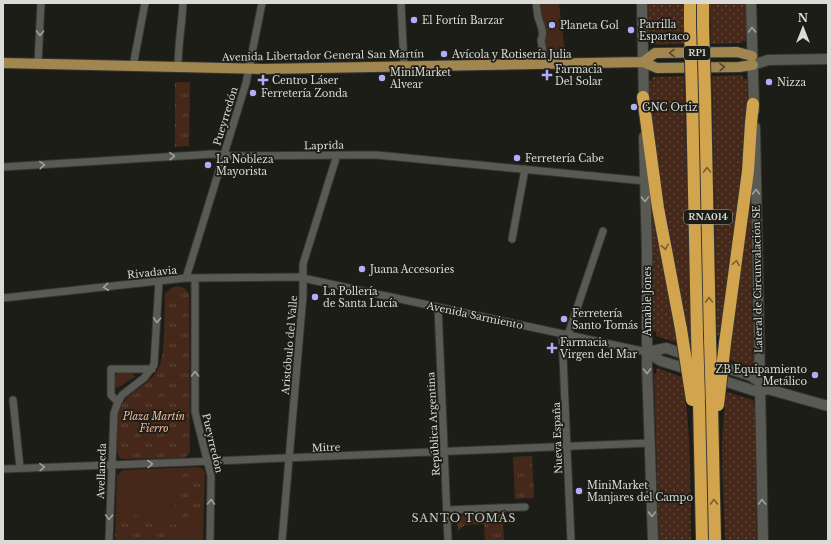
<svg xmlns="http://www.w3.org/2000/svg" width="831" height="544" viewBox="0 0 831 544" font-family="'Libre Baskerville',serif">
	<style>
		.grass { fill: url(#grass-dots) }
		.park { fill: url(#park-tufts) }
		.pitch { fill: #452819 }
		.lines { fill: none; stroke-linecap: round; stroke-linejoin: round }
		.street-casing { stroke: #353632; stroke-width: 9 }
		.secondary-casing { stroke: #353632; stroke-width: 12 }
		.primary-casing { stroke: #353632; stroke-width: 12 }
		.highway-casing { stroke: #353632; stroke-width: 14 }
		.street { stroke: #595a53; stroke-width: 7 }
		.secondary { stroke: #595a53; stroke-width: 10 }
		.primary { stroke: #a2864f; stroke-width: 10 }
		.highway { stroke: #d2a44d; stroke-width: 12 }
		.highway-bridge-casing { stroke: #353632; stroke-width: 14; stroke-linecap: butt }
		.highway-bridge { stroke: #d2a44d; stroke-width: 12 }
		.oneway { stroke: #a0a19c }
		.oneway2 { stroke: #52472d }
		.oneway3 { stroke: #776032 }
		.poi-dot { fill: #b0aefa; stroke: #1c1d17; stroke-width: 1.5 }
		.labels { text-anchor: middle; stroke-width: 3.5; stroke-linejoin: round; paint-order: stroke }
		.shield { fill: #1c1d17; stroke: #a1a29d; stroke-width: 1 }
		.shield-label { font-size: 9px; font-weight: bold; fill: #dadbd7 }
		.poi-label { font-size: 10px; fill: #dadbd7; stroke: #1c1d17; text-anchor: start }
		.street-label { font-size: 10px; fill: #dadbd7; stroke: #1c1d17 }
		.park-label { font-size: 10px; font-style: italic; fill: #f6bb9e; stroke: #1c1d17 }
		.neighbourhood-label { font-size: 11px; letter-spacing: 1px; fill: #c7c8c0; stroke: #1c1d17 }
	</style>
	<defs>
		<pattern id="grass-dots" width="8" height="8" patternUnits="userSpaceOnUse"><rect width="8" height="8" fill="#452819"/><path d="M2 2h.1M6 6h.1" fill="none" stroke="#5f473a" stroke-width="1.8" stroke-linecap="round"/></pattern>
		<pattern id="park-tufts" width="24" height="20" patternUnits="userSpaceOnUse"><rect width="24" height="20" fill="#452819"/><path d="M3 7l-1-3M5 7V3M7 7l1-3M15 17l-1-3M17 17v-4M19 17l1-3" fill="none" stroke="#5f473a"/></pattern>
	</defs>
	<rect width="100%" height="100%" fill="#1c1d17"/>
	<path class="grass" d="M648,3H683L684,44L651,45V42H649Z
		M710,3H746V41H742V43L711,44Z
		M743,75V79H747L748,121L721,337L717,335V323L712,76Z
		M684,76L692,373H691L651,129L649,81H652V77Z
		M751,154L755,364L752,363L751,367L729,360Z
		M647,161L675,327L677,343L656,336V332L653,331Z
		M657,368L682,377C692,431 690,487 691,541H659L654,374H656Z
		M727,392L753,400L754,406H755L757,541H725C724,494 718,438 727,392Z"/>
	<path class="park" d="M175,82H190L189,146L175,147Z
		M178,286L184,288L189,293L190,452L188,455L183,458L123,459L120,458L117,452C118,440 116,421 120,409C127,390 151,386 159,367C166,352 164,313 165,294L171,288Z
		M120,372H132L135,377L117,388L114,385C114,379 114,375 120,372Z
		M532,456L534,498L515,499L513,457Z
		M199,467L203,469L205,472L203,541H115L117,475L123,470Z
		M498,512L506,520V523L503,524L504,541H485L484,524L465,525L458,531L457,518L462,514Z"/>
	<path class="pitch" d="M540,3H559L565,52L547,53Z
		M174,472L176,485L175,526L118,511L119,477L120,475L124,473Z
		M179,519L201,520L200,541H179Z"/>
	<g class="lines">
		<g class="street-casing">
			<path id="street" d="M401,3L404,66
				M536,3C537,7 537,12 538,17C540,24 545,32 541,40L545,63
				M38,63L41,3
				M133,66L145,3
				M178,67C178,45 182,24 183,3
				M3,167L213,154L237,156L357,155H377L645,181
				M512,239L525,169
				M186,278L246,83L262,3
				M195,278V412L211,476L210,541
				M3,298L186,278L298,277L647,352
				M438,307L448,541
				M562,334L571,541
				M568,335L603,231
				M13,400L20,468
				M118,402L111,395V369H152
				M3,469L190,462L649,443
				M447,510L525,507
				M109,541L114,413L118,402L122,395L144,378L154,365L159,281
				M282,541L303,295V264L337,155"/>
		</g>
		<g class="secondary-casing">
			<path id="secondary" d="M642,3L644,105
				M751,3L754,111
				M753,65L768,60L828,59
				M755,127L763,541
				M644,137L647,252V365L653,541
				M647,352L666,348L692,357
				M647,352L661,361L694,371
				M717,365L751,376L771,390L828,406
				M715,378L755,391L765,390"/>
		</g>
		<g class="primary-casing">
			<path id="primary" d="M643,62L655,53L737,52L752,56
				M3,63L263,69L643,62L657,68L739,67L753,65"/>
		</g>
		<g class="highway-casing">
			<path id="highway" d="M690,3V26
				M703,3V26
				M692,95L697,334
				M705,95L710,339
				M643,97L658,208L681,329
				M725,343L748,171L751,123L753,104
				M699,402L702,541
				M712,406L715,541"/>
		</g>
		<use href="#street" class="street"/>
		<use href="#secondary" class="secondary"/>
		<use href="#primary" class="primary"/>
		<use href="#highway" class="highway"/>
		<g class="highway-bridge-casing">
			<path id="highway-bridge" d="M690,26L692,95
				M703,26L705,95
				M681,329L692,400
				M697,334L699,399
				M710,339L712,406
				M718,405L725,343"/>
		</g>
		<use href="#highway-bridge" class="highway-bridge"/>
	</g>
	<defs><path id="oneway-chevron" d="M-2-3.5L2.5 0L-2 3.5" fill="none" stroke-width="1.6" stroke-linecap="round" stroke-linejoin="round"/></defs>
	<g class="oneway">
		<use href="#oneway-chevron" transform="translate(752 30) rotate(-92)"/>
		<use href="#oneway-chevron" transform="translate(40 33) rotate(92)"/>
		<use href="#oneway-chevron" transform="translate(172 156) rotate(-4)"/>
		<use href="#oneway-chevron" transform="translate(42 165) rotate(-4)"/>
		<use href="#oneway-chevron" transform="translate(756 192) rotate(-90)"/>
		<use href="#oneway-chevron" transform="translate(645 199) rotate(88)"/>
		<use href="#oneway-chevron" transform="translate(106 287) rotate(174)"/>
		<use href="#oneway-chevron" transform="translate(157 320) rotate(93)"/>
		<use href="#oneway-chevron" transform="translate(647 371) rotate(89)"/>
		<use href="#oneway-chevron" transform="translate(195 374) rotate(-90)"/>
		<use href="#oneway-chevron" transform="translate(150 464) rotate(-2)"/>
		<use href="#oneway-chevron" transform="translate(42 467) rotate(-2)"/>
		<use href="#oneway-chevron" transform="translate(211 502) rotate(-89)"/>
		<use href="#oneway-chevron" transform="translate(762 502) rotate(-91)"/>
		<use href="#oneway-chevron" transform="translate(652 514) rotate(88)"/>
		<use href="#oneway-chevron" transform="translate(109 517) rotate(92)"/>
	</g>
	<g class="oneway2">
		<use href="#oneway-chevron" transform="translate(672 53) rotate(179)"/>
		<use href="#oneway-chevron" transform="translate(722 67) rotate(-1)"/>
	</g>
	<g class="oneway3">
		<use href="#oneway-chevron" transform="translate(707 170) rotate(-91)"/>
		<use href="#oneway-chevron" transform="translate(665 247) rotate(79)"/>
		<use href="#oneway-chevron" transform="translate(736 263) rotate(-82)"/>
		<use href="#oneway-chevron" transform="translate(709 300) rotate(-91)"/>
		<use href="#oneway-chevron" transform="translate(714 502) rotate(-91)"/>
	</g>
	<g class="poi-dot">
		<circle cx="414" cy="20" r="4"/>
		<circle cx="552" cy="25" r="4"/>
		<circle cx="631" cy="30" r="4"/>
		<circle cx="444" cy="54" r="4"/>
		<path d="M545 69h4v4h4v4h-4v4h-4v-4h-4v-4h4z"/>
		<circle cx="382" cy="78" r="4"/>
		<path d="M261 74h4v4h4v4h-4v4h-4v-4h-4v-4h4z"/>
		<circle cx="769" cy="82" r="4"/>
		<circle cx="253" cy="93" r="4"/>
		<circle cx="634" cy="107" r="4"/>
		<circle cx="517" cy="158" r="4"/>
		<circle cx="208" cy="165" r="4"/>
		<circle cx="362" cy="269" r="4"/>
		<circle cx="315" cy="297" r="4"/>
		<circle cx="564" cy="319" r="4"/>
		<path d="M550 342h4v4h4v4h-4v4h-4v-4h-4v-4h4z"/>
		<circle cx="815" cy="375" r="4"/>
		<circle cx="579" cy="491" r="4"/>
	</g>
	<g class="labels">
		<g class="shield">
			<rect x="684" y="46" width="26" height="14" rx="3"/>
			<rect x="684" y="210" width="48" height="14" rx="3"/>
		</g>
		<g class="shield-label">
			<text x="697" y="56">RP1</text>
			<text x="708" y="220">RNA014</text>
		</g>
		<g class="poi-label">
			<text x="422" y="24">El Fortín Barzar</text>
			<text x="639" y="28">Parrilla<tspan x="639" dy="12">Espartaco</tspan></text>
			<text x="560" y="29">Planeta Gol</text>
			<text x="452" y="58">Avícola y Rotisería Julia</text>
			<text x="555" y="73">Farmacia<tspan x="555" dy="12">Del Solar</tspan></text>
			<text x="390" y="76">MiniMarket<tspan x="390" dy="12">Alvear</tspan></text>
			<text x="272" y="84">Centro Láser</text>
			<text x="777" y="86">Nizza</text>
			<text x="261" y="97">Ferretería Zonda</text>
			<text x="642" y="111">GNC Ortiz</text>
			<text x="525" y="162">Ferretería Cabe</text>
			<text x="216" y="163">La Nobleza<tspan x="216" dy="12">Mayorista</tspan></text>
			<text x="370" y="273">Juana Accesories</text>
			<text x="323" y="295">La Pollería<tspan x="323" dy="12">de Santa Lucía</tspan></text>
			<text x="572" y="317">Ferretería<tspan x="572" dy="12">Santo Tomás</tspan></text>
			<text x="560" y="346">Farmacia<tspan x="560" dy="12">Virgen del Mar</tspan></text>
			<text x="807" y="373" text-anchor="end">ZB Equipamiento<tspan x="807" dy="12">Metálico</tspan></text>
			<text x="587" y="489">MiniMarket<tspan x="587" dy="12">Manjares del Campo</tspan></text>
		</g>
		<g class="street-label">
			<text transform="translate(323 55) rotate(-1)" y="4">Avenida Libertador General San Martín</text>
			<text transform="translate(225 116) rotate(-73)" y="4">Pueyrredón</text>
			<text transform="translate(324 145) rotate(-1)" y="4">Laprida</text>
			<text transform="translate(152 272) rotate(-6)" y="4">Rivadavia</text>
			<text transform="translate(757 279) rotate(-91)" y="4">Lateral de Circunvalación SE</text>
			<text transform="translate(647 301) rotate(-90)" y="4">Amable Jones</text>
			<text transform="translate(475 315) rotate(12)" y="4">Avenida Sarmiento</text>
			<text transform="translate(289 345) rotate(-85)" y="4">Aristóbulo del Valle</text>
			<text transform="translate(433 424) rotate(-93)" y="4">República Argentina</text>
			<text transform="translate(557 438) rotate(-92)" y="4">Nueva España</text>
			<text transform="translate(213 443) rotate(77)" y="4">Pueyrredón</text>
			<text transform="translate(326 447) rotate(-2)" y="4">Mitre</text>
			<text transform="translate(101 471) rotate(-88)" y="4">Avellaneda</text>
		</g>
		<g class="park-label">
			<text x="154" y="420">Plaza Martín<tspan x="154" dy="12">Fierro</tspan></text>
		</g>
		<g class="neighbourhood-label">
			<text x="464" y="522">SANTO TOMÁS</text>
		</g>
	</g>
	<rect width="831" height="544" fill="none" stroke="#dadbd7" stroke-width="8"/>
	<g transform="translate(803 28)" stroke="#1c1d17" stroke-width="3" paint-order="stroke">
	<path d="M0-3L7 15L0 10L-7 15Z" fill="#dadbd7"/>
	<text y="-6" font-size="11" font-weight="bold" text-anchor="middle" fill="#dadbd7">N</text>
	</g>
</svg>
